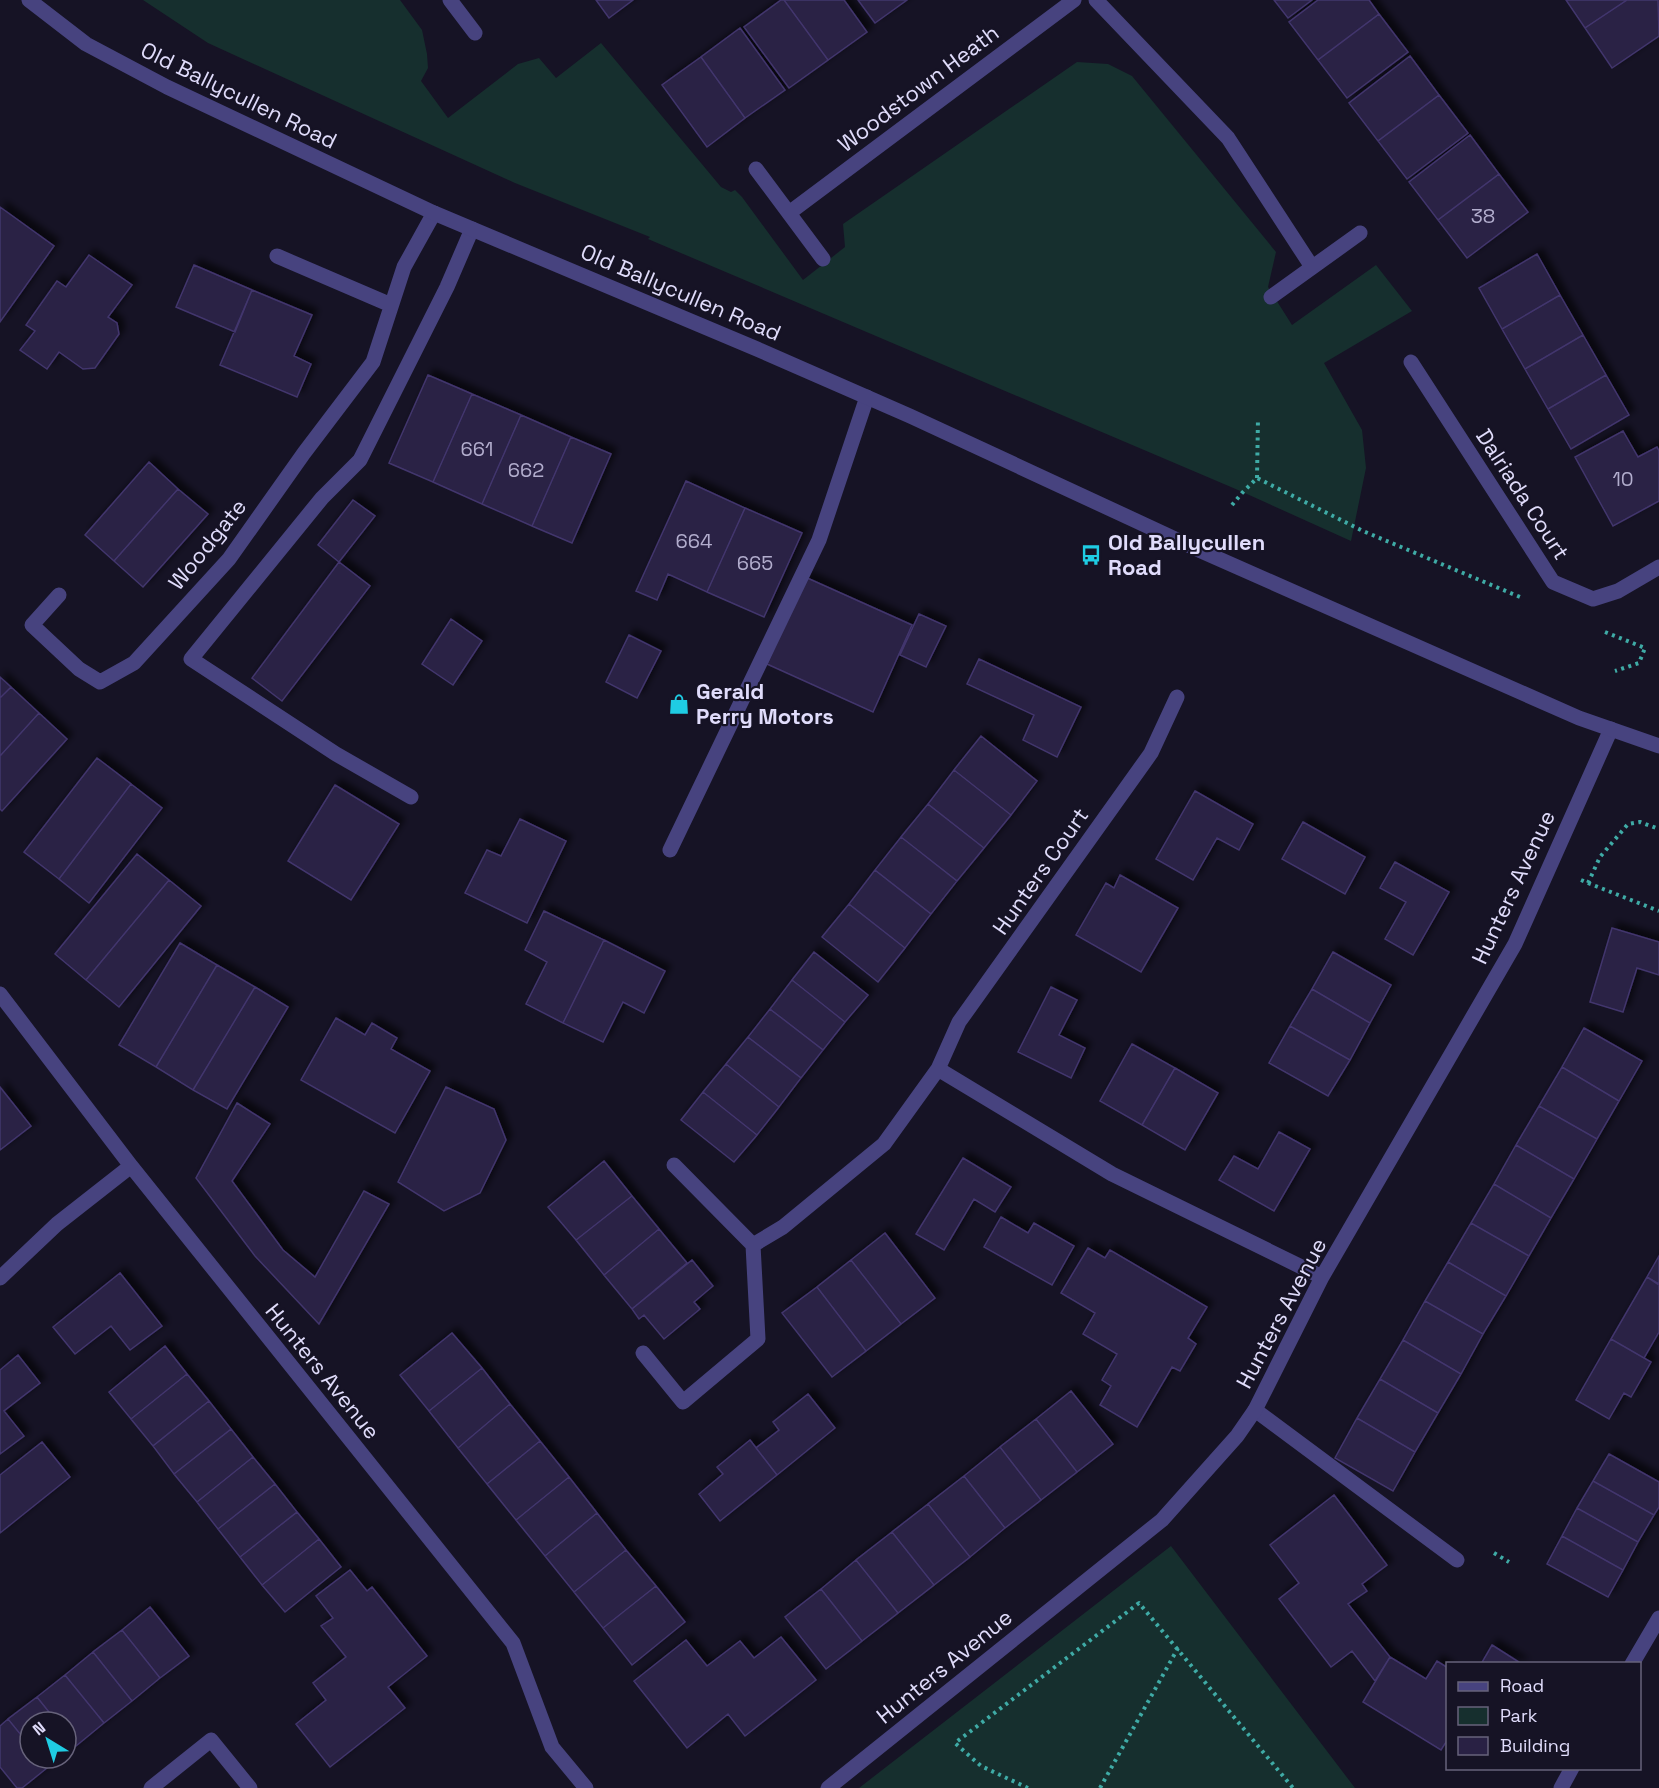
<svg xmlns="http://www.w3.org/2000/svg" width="1659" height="1788" viewBox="0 0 1659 1788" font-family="'Space Grotesk',sans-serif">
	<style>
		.green { fill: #162f2e }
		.building { fill: #292144; stroke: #42366d; stroke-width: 1.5; filter: url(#shadow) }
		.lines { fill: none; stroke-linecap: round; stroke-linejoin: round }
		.path { stroke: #3faba6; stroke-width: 4; stroke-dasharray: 3 4.5; stroke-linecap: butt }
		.service { stroke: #47437f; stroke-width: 15 }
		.minor { stroke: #47437f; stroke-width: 15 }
		.tertiary { stroke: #47437f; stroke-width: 15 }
		.labels { text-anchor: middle; stroke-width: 4.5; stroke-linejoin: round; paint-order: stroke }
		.number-label { font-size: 20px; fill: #b2adcd }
		.street-label { font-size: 22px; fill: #e0dcfb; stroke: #161325 }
		.poi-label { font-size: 22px; font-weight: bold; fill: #e0dcfb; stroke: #161325; text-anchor: start }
	</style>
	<defs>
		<filter id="shadow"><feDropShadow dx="5.5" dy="-5.5" stdDeviation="3" flood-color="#0009"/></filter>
	</defs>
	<rect width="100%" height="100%" fill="#161325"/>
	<path class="green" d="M143,0H400L422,30L427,54L428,68L421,81L448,118L518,64L539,58L556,78L601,43L721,187L731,192L735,190L742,197L803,280L845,247L843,224L1077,62L1108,64L1132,76L1276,252L1268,287L1292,325L1376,265L1412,311L1324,363L1362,430L1366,468L1351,541L1238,490L648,239L650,237L515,183L208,43Z
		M1171,1546L1355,1788H859Z"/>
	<path class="building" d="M596,0H633L609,18Z
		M781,0H784L828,60L789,88L744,27Z
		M784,0H844L867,32L828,60Z
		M858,0H907L875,23Z
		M1274,0H1312L1288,18Z
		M1318,0H1369L1379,14L1318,60L1289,22Z
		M1566,0H1627L1585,28Z
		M1627,0H1658L1659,36L1612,68L1585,28Z
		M1379,14L1408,52L1347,98L1318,60Z
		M740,28L785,90L745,118L701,57Z
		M1410,56L1439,95L1378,141L1349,103Z
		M701,57L745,118L707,147L662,85Z
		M1439,95L1468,133L1407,179L1378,141Z
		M1470,135L1499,174L1438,220L1409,182Z
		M1499,174L1528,212L1467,258L1438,220Z
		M0,207L54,246L0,322Z
		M1537,254L1560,295L1502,329L1479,288Z
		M89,255L132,285L108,317L117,323L119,334L95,368L83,369L59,352L47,369L20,350L35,331L26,325L57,281L66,287Z
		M194,265L252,290L235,332L176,307Z
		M252,290L312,315L294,356L311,364L297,397L220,365Z
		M1560,295L1583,335L1525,369L1502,329Z
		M1583,335L1606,375L1548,409L1525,369Z
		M428,375L472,394L433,482L389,463Z
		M1606,375L1629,415L1571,449L1548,409Z
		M472,394L521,415L482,504L433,482Z
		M521,415L571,437L532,526L482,504Z
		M1623,431L1638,457L1657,447L1659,451V501L1613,526L1575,457Z
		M571,437L611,454L572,543L532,526Z
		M149,462L178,489L114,561L85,535Z
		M686,481L745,508L707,592L668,574L657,600L636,591Z
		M178,489L208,514L143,587L114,561Z
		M353,500L375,516L339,562L318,545Z
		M745,508L802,533L764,617L707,592Z
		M339,562L370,586L282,701L252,678Z
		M805,577L912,625L873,712L767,664Z
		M919,614L946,626L926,667L900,655Z
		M451,619L482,641L453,685L422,664Z
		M629,635L661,651L637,698L606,682Z
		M979,659L1081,707L1057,757L1023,740L1034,715L967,684Z
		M0,677L11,687L0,698Z
		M11,687L39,713L0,756V698Z
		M39,713L67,739L2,811L0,809V756Z
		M981,736L1037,781L1011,815L954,770Z
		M97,758L131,784L59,879L24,852Z
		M954,770L1011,815L984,848L928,804Z
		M131,784L162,808L89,903L59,879Z
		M335,785L399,824L351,900L288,861Z
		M1195,791L1253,824L1239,850L1217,838L1193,880L1156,859Z
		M928,804L984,848L957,881L901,837Z
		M520,819L566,841L527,923L465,893L487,850L501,856Z
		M1303,822L1365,857L1345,894L1282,859Z
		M901,837L957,881L931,914L875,870Z
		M137,854L169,880L86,980L55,954Z
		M1395,862L1449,892L1413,955L1385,939L1406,902L1380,888Z
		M875,870L931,914L905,948L849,904Z
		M1120,875L1178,908L1141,972L1076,935L1106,883L1114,888Z
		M169,880L201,906L119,1007L86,980Z
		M849,904L905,948L878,982L822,937Z
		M544,911L604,940L563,1023L526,1004L547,962L525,950Z
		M1612,928L1659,942V975L1637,968L1623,1012L1590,1002Z
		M604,940L665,971L644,1013L623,1002L603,1042L563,1023Z
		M180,943L217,965L156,1067L119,1045Z
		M814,952L868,995L845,1022L792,980Z
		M1333,952L1391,985L1370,1023L1312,989Z
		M217,965L255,987L193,1090L156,1067Z
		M792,980L845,1022L823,1050L770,1009Z
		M255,987L288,1007L227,1109L193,1090Z
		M1051,987L1077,1000L1059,1035L1085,1048L1071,1078L1018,1052Z
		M1312,989L1370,1023L1350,1060L1290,1026Z
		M770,1009L823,1050L801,1078L748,1037Z
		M336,1018L365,1035L372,1023L397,1038L391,1049L430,1071L395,1133L301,1080Z
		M1290,1026L1350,1060L1328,1096L1269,1063Z
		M1584,1028L1642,1061L1619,1101L1562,1067Z
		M748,1037L801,1078L779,1107L726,1064Z
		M1132,1044L1175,1068L1142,1125L1100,1101Z
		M726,1064L779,1107L757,1135L703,1092Z
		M1562,1067L1619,1101L1597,1139L1539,1106Z
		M1175,1068L1218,1093L1185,1150L1142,1125Z
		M0,1087L31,1126L0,1150Z
		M446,1087L494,1109L506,1140L480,1193L444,1211L398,1182Z
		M703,1092L757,1135L734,1162L681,1120Z
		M237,1103L270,1124L232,1181L283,1250L315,1277L364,1191L389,1204L319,1324L255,1256L196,1178Z
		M1539,1106L1597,1139L1574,1179L1516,1145Z
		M1279,1132L1310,1149L1274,1211L1219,1180L1234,1156L1258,1169Z
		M1516,1145L1574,1179L1551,1218L1494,1184Z
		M963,1158L1011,1187L995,1212L974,1199L944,1250L916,1234Z
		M604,1161L632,1196L576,1240L548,1207Z
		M1494,1184L1551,1218L1529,1256L1471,1223Z
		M632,1196L659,1229L604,1275L576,1240Z
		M1001,1217L1028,1233L1034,1223L1074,1246L1052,1285L984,1247Z
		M1471,1223L1529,1256L1506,1296L1448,1262Z
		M659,1229L687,1263L632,1309L604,1275Z
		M885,1233L935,1298L901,1324L851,1260Z
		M1088,1248L1105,1258L1110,1250L1207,1307L1188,1338L1196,1344L1180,1371L1172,1367L1137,1427L1100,1405L1111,1386L1102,1380L1117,1354L1083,1334L1095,1313L1061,1293Z
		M1659,1256V1285L1647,1277Z
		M692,1260L713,1286L694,1302L700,1309L664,1339L644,1315L639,1319L632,1309Z
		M851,1260L901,1324L866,1351L817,1287Z
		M1448,1262L1506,1296L1483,1334L1425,1301Z
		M120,1273L162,1326L130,1350L111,1326L75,1354L53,1327Z
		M1647,1277L1659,1284V1332L1644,1358L1611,1339Z
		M817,1287L866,1351L832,1377L782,1313Z
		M1425,1301L1483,1334L1461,1374L1403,1340Z
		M452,1333L482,1368L429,1411L400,1375Z
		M1611,1339L1651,1362L1631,1397L1624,1393L1609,1419L1576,1400Z
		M1403,1340L1461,1374L1438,1413L1380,1379Z
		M165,1346L187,1374L131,1419L109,1392Z
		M18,1355L40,1383L4,1411L24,1436L0,1454V1370Z
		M482,1368L510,1404L458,1448L429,1411Z
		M187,1374L209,1401L153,1446L131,1419Z
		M1380,1379L1438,1413L1415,1452L1357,1418Z
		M1071,1391L1113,1444L1077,1472L1036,1419Z
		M808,1394L835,1428L777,1475L756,1448L779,1430L773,1422Z
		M209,1401L231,1429L174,1474L153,1446Z
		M510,1404L540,1441L487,1484L458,1448Z
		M1357,1418L1415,1452L1393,1491L1335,1458Z
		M1036,1419L1077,1472L1041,1500L1000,1447Z
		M231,1429L253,1457L197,1502L174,1474Z
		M750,1440L777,1475L720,1521L699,1494L723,1474L717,1467Z
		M540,1441L569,1477L516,1520L487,1484Z
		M42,1442L70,1477L0,1533V1475Z
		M1000,1447L1041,1500L1005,1528L964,1476Z
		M1609,1454L1659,1482V1507L1654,1515L1593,1481Z
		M253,1457L275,1484L218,1529L197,1502Z
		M964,1476L1005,1528L970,1557L928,1504Z
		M569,1477L597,1513L545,1556L516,1520Z
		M1593,1481L1654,1515L1638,1542L1577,1508Z
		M275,1484L297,1512L240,1557L218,1529Z
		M1334,1495L1387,1565L1362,1584L1367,1591L1348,1604L1390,1657L1375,1681L1352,1651L1331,1667L1279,1599L1299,1583L1270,1545Z
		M928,1504L970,1557L934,1585L892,1532Z
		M1577,1508L1638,1542L1623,1570L1562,1536Z
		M297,1512L319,1539L262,1585L240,1557Z
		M597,1513L626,1550L574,1592L545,1556Z
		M892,1532L934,1585L898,1613L856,1560Z
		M1562,1536L1623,1570L1608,1597L1547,1564Z
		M319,1539L341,1567L285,1612L262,1585Z
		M626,1550L656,1586L603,1628L574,1592Z
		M856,1560L898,1613L862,1641L821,1589Z
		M350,1570L367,1591L372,1587L427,1656L388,1687L405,1708L330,1767L296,1724L326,1700L313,1683L346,1657L321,1626L333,1618L316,1596Z
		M656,1586L685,1622L632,1665L603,1628Z
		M821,1589L862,1641L826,1669L785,1617Z
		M150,1607L189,1656L160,1678L122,1630Z
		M122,1630L160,1678L132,1701L93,1652Z
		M781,1637L816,1680L745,1736L728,1714L687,1748L634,1681L686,1640L707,1666L740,1641L754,1658Z
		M1492,1645L1522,1664H1481Z
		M93,1652L132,1701L104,1723L65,1675Z
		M1390,1657L1426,1679L1437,1661L1448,1668V1739L1441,1750L1363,1702Z
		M65,1675L104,1723L76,1746L66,1734V1722H57L37,1697Z
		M37,1697L57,1722H30V1746L8,1719Z
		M8,1719L30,1746V1758H39L47,1768L22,1788H17L0,1767V1726Z
		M66,1734L76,1746L66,1754Z
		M39,1758H61L47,1768Z"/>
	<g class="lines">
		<path class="path" d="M1257,478L1258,418
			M1232,505L1242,493L1257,478L1363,531L1520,597
			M1605,632L1645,648L1639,663L1615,671
			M1581,880L1588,883L1600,857L1628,824L1640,822L1659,829
			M1588,883L1659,911
			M1494,1553L1509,1562
			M1028,1788L981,1766L955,1743L1139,1603L1293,1788
			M1100,1788L1178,1648"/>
		<path class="service" d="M411,797L336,754L191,659L322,498L360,460L447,287L472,229
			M670,850L819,540L867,397
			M1255,1410L1457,1560"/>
		<path class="minor" d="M450,0L475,33
			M1096,0L1228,138L1312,267
			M756,169L823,259
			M789,213L1074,0
			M277,256L391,305
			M1271,297L1360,233
			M1411,362L1553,582L1593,599L1618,591L1659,567
			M59,595L32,625L79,669L100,682L134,663L229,559L304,453L373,362L404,267L434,213
			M0,994L131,1166L513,1643L552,1747L586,1788
			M938,1069L1112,1174L1322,1277
			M753,1245L783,1227L884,1144L938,1069L959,1022L1151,753L1177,697
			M0,1278L57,1224L131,1166
			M643,1353L683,1402L758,1339L753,1245L674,1165
			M1632,1664L1659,1618
			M151,1788L211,1740L250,1788
			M828,1788L1162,1520L1237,1436L1255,1410L1322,1277L1515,944L1611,729
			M1561,1788L1572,1768"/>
		<path class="tertiary" d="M29,0L86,44L167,87L434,213L757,349L910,416L1201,551L1579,718L1659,746"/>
	</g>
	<defs>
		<g id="bus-bare" transform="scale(1.62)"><path d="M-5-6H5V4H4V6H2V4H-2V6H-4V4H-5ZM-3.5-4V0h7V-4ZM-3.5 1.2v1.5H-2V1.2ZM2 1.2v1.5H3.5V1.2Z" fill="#1fcce3" stroke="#161325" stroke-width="2.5" paint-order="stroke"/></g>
		<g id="shop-bare" transform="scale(1.62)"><path d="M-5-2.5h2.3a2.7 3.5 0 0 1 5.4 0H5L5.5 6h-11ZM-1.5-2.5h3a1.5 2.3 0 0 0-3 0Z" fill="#1fcce3" stroke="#161325" stroke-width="2.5" paint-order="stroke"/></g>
	</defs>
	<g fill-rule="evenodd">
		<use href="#bus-bare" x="1091" y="555"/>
		<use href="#shop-bare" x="679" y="704"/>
	</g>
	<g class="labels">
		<g class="number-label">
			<text x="1483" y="223">38</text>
			<text x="477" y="456">661</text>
			<text x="526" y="477">662</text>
			<text x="1623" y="486">10</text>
			<text x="694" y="548">664</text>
			<text x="755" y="570">665</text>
		</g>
		<g class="street-label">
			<text transform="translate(918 88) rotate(-37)" y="8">Woodstown Heath</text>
			<text transform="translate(239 95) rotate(26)" y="8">Old Ballycullen Road</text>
			<text transform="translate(681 292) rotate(23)" y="8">Old Ballycullen Road</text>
			<text transform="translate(1523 494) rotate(57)" y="8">Dalriada Court</text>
			<text transform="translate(207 544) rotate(-51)" y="8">Woodgate</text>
			<text transform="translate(1040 871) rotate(-55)" y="8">Hunters Court</text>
			<text transform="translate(1513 887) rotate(-65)" y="8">Hunters Avenue</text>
			<text transform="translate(1281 1313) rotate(-62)" y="8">Hunters Avenue</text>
			<text transform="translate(323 1371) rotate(51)" y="8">Hunters Avenue</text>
			<text transform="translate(944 1666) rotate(-39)" y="8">Hunters Avenue</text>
		</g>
		<g class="poi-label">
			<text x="1108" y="550">Old Ballycullen<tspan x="1108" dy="25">Road</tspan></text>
			<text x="696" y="699">Gerald<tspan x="696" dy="25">Perry Motors</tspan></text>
		</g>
	</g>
	<rect x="1446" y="1662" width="195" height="108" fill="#161325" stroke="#67637b" stroke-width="1.5"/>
	<rect x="1458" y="1682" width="30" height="9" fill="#47437f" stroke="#67637b" stroke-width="1.5"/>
	<text x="1500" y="1692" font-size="18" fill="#e0dcfb">Road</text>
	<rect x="1458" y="1707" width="30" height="18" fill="#162f2e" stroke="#67637b" stroke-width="1.5"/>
	<text x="1500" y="1722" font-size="18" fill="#e0dcfb">Park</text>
	<rect x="1458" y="1737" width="30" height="18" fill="#292144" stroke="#67637b" stroke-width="1.5"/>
	<text x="1500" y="1752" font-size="18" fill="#e0dcfb">Building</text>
	<g transform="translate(48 1740) rotate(322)"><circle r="28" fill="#161325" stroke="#67637b" stroke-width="1.5"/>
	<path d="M0-4.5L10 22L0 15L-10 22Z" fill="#1fcce3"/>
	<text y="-9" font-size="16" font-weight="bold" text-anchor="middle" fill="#e0dcfb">N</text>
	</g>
</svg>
